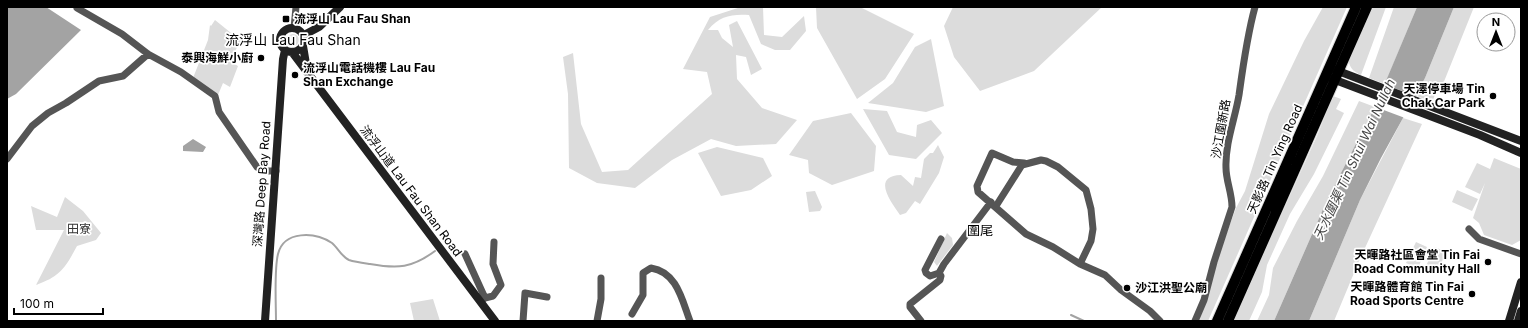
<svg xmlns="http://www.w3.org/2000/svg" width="1528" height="328" viewBox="0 0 1528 328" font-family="Inter,'Noto Sans SC',sans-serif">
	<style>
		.green { fill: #dcdcdc }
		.water { fill: #a3a3a3 }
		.pier { fill: #fff }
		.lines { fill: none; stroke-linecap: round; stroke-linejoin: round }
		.stream { stroke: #a3a3a3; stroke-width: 2 }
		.primary-casing { stroke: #dbdbdb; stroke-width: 12 }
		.street { stroke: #555; stroke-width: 7 }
		.secondary { stroke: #222; stroke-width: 8 }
		.primary { stroke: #000; stroke-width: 10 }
		.poi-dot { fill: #000; stroke: #fff; stroke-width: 1.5 }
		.labels { text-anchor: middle; stroke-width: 3.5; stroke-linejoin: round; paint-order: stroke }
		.poi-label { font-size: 12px; font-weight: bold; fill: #000; stroke: #fff; text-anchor: end }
		.street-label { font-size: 12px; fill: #000; stroke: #fff }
		.park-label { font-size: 12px; fill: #333; stroke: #fff }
		.water-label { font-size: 13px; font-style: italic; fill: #444; stroke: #fff }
		.neighbourhood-label { font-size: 13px; fill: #000; stroke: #fff }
		.quarter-label { font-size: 14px; fill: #000; stroke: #fff }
	</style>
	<rect width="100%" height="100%" fill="#fff"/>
	<path class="green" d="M741,7H763L764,35L782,37L804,16L806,31L790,50H775L761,44L749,15C731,14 720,16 708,30H718L722,38L733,47L729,25L737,21L762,69L751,75L746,57L736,55L737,79L762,108L797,120L776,144L736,146L711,139L672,160L635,188L597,183L569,168L568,94L563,57L573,53L581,124L602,172L628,170L712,94L707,72L683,69L710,17Z
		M816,7H860L914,34L885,79L857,99L817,28Z
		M953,7H1102L1034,71L980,91L954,57L944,26Z
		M1323,7H1347L1208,321H1198L1216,262L1236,208L1245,191L1269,114L1304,41Z
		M1372,7H1386L1361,75C1356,73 1350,69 1349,62C1348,49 1366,20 1372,7Z
		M1394,7H1417L1385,84L1369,78Z
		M1454,7H1474L1443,84L1437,90L1432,102L1414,95L1425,78Z
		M215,20L241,41L229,61L238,66L230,87L223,83L218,95L193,78L208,40L210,25L211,26Z
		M287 40a6 6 0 1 1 12 0a6 6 0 1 1-12 0Z
		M931,39L944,106L926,112L868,103L893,83L915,47Z
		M1333,96L1341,99L1336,109L1344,113L1314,174L1290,214L1267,265L1262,292L1249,321H1233L1317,136Z
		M1359,101L1375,107L1327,200L1274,321H1257L1269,295L1273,268L1297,221L1323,176Z
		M863,109L887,111L897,132L916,137L917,125L931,120L942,133L916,159L889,155Z
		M851,113L876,146L874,171L832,185L809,173L808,160L789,155L813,121Z
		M1403,118L1422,124L1359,261L1334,321H1309L1360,200Z
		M938,145L944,157L939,173L920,204L915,201L906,213L900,215C891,202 871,176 901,175L913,186L915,177L921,178L924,159L930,153H933Z
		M717,147L763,158L772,176L751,190L721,196L698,153Z
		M1494,158L1521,169V240L1512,245L1484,235L1479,223L1473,218L1485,183L1480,194L1465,187L1477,163L1490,169Z
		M1457,190L1478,199L1472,211L1452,202Z
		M815,191L822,207L820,211L809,212L806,192Z
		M65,197L83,211L101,233L96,240L77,246C65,268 61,276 36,285L64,230H36L31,206L57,217Z
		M947,233L952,238L953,245L937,266L934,262Z
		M1416,242L1427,247L1418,268L1406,263Z
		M1435,247L1446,252L1437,273L1425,268Z
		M433,299L440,321H414L410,303Z"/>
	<path class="water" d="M7,7H46L81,30L16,94L7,99Z
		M1417,7H1454L1425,78L1381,158L1360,200L1309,321H1274L1327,200L1375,107Z
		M193,139L206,147L203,152L183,151V146Z"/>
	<path class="pier" d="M1383,84L1416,96L1405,118L1373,106Z"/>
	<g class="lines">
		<path class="stream" d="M1071,315L1084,321
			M276,321C276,303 274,270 278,254C284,230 315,232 332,243C338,248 342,257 349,260C355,262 363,263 370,264C398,269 412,268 435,251"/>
		<g class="primary-casing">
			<path id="primary" d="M1217,321L1356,7
				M1228,321L1367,7"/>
		</g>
		<path class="street" d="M77,8L122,34L148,54L181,72L215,96L219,112L257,167L265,171H276
			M294,28L296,7
			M7,159L32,126L48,113L66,103L99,81L123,76L148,54
			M1024,163L1013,162L992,153L977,186L978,192L1026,234L1053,247L1080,264L1105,275L1121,290L1150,311L1160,321
			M996,206L1022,165L1041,160L1046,161L1058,167L1086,190L1091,209L1093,229L1091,241L1080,264
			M1469,229L1479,239L1521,254
			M465,254L485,298L482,300
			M939,273L930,276L926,273L925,270L941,239
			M485,298L493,296L501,285L493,264L494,242
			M632,314L643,295V273L651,268C677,272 682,300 690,321
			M523,321L525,293L547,297
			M597,321L601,299V278
			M921,321L910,307V304L940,280L941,276L939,273L944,264L991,202
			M1195,321L1204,300L1214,262L1232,207C1232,193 1226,181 1226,168C1225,143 1235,119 1239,95C1243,66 1247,36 1255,7"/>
		<path class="secondary" d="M280 40a12 12 0 1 1 24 0a12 12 0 1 1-24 0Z
			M304,35L319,27L340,7
			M303,46L307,70
			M292,52L495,321
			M1333,69L1521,141
			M1330,78L1480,135L1521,153
			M265,321L283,59L285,50
			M1509,321L1521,282
			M1518,321L1521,311"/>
		<use href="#primary" class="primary"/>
	</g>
	<g class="poi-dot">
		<rect x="282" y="15" width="8" height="8" rx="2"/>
		<circle cx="261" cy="58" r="4"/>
		<circle cx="295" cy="75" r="4"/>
		<circle cx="1493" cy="96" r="4"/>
		<circle cx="1488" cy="262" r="4"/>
		<circle cx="1127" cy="288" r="4"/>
		<circle cx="1472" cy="294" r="4"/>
	</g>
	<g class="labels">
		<g class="poi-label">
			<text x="294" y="23" text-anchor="start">流浮山 Lau Fau Shan</text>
			<text x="253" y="62">泰興海鮮小廚</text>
			<text x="303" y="72" text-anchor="start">流浮山電話機樓 Lau Fau<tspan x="303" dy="14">Shan Exchange</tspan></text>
			<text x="1485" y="93">天澤停車場 Tin<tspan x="1485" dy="14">Chak Car Park</tspan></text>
			<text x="1480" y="259">天暉路社區會堂 Tin Fai<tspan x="1480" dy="14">Road Community Hall</tspan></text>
			<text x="1464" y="291">天暉路體育館 Tin Fai<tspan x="1464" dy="14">Road Sports Centre</tspan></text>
			<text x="1135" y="292" text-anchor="start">沙江洪聖公廟</text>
		</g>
		<g class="street-label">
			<text transform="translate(1221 129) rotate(-80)" y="4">沙江圍新路</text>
			<text transform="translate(1275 159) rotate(-66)" y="4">天影路 Tin Ying Road</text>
			<text transform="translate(262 184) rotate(-86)" y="4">深灣路 Deep Bay Road</text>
			<text transform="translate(411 191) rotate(53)" y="4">流浮山道 Lau Fau Shan Road</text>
		</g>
		<g class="park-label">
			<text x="79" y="233">田寮</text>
		</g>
		<g class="water-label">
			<text transform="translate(1354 159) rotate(-65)" y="5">天水圍渠 Tin Shui Wai Nullah</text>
		</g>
		<g class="neighbourhood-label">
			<text x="980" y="235">圍尾</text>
		</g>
		<g class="quarter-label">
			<text x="293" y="45">流浮山 Lau Fau Shan</text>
		</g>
	</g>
	<rect width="1528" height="328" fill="none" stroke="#000000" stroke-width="16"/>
	<g transform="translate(1496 32)"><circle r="19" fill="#ffffff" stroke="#999999"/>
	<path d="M0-3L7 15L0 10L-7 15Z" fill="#000000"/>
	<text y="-6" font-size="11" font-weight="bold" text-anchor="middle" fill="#000000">N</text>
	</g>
	<path d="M14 308v6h89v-6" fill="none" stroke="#000000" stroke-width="2"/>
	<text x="20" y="308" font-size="12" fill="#000000" stroke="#ffffff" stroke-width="3" paint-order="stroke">100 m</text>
</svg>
